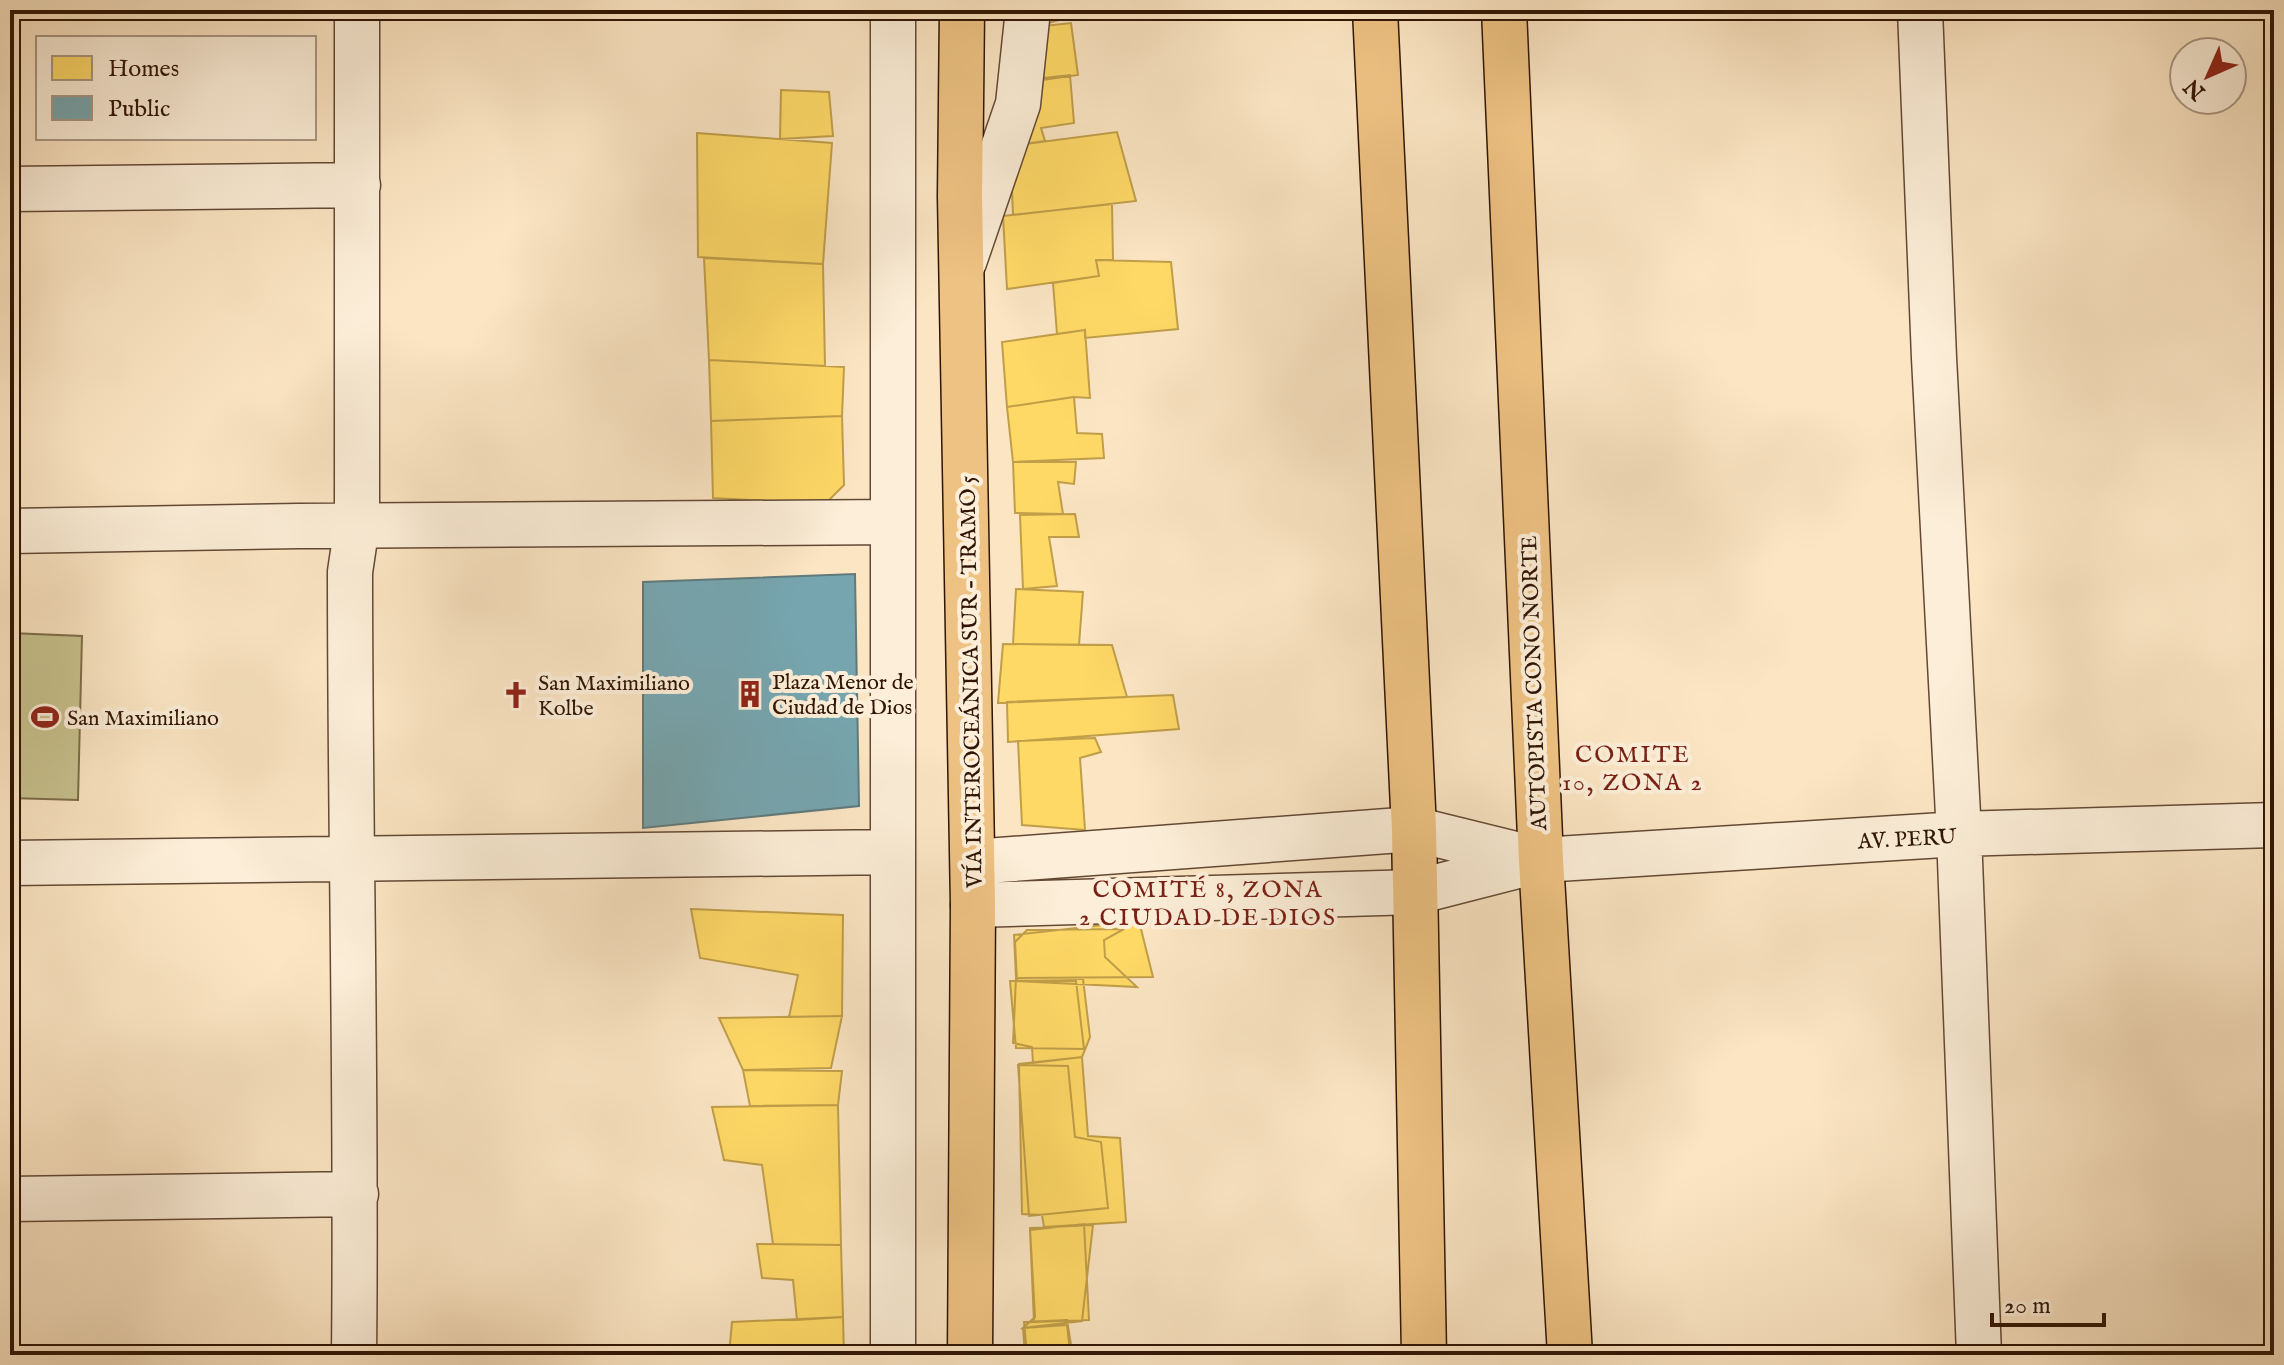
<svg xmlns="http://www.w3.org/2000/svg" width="2284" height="1365" viewBox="0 0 2284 1365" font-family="'IM FELL English',serif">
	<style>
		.green { fill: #c7c28e; stroke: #7c6c49; stroke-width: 2 }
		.homes { fill: #ffd966; stroke: #c19e49; stroke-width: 2 }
		.public { fill: #76a5af; stroke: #617a7c; stroke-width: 2 }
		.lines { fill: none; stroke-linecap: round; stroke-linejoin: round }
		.minor-casing { stroke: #634934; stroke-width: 47 }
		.major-casing { stroke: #301504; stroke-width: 47 }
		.highway-casing { stroke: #301504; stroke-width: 47 }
		.minor { stroke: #fceed8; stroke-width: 44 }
		.major { stroke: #eec282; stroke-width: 44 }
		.highway { stroke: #eec282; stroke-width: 44 }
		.labels { text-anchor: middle; stroke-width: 8; stroke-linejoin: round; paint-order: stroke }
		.poi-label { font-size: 22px; fill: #301504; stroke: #fceed8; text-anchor: start }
		.street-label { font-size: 22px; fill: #301504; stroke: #fceed8 }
		.neighbourhood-label { font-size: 24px; letter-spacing: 2px; fill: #7a1f14; stroke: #fceed8 }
	</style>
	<rect width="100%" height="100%" fill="#fbe5c3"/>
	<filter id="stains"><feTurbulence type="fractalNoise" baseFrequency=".0025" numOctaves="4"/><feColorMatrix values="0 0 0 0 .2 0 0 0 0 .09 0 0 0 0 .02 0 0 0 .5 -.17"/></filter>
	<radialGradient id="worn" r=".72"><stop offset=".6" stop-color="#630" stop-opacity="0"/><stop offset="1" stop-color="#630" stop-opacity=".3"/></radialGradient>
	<path class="green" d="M10,633L82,636L78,800L10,798Z"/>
	<path class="homes" d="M1037,10H1077V15L1038,26Z
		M1071,23L1078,75L1020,83L1015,29Z
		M1070,75L1074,123L1041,128L1045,141L1010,146L1006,82Z
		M781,90L829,92L833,136L780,139Z
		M1117,132L1136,201L1013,215L1010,146Z
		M697,133L832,143L823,264L698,257Z
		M1112,204L1113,260H1096L1099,276L1007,289L1003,216Z
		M704,258L823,264L825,366L709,360Z
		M1096,260L1171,262L1178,329L1085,338V330L1057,334L1053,283L1099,276Z
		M1085,330L1090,398L1074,397L1007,407L1002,342Z
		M709,360L844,367L842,416L711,421Z
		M1074,397L1077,433L1102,434L1104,458L1013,462L1007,407Z
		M842,416L844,485L825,504L713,498L711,421Z
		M1013,462H1076L1074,484L1058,482L1063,514L1015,513Z
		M1075,514L1079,537H1049L1057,586L1023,589L1020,515Z
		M1016,589L1083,592L1079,645L1013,644Z
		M1003,644L1112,645L1127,697L998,703Z
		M1173,695L1179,729L1008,742L1007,702Z
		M1095,738L1101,752L1080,758L1085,830L1022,825L1018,741Z
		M691,909L843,915L842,1016L789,1017L798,975L700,958Z
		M1139,921L1153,977L1016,978L1014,935Z
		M1124,929L1104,940L1105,957L1137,987L1017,981L1015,942L1027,930Z
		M1016,978L1083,979L1090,1037L1082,1057L1033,1063L1032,1047L1013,1043Z
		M1010,981H1076L1084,1049L1016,1048Z
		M842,1016L831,1068L743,1070L719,1018Z
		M1082,1057L1088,1136L1120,1138L1126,1222L1044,1227L1042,1215L1022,1214L1019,1064Z
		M1018,1065L1068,1066L1075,1137L1101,1142L1108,1208L1029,1216Z
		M743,1070L842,1071L838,1105L750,1106Z
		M838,1105L841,1245L773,1244L762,1165L724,1160L712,1107Z
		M1084,1224L1089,1320L1034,1322L1030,1230Z
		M1093,1225L1082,1321L1023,1328L1035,1317L1030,1228Z
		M757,1244L841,1245L843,1317L797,1320L793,1280L762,1278Z
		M843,1317L844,1355H729L732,1322Z
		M1067,1320L1072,1351L1113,1355H1027L1024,1322Z
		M1067,1325L1070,1351L1101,1355H1025L1023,1328Z"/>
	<path class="public" d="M855,574L859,806L643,828V582Z"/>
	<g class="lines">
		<g class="minor-casing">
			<path id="minor" d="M1920,10L1934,358L1959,834L1979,1355
				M10,189L358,185
				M964,262L1018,104L1028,10
				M10,531L299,526L893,522
				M973,862L1414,829L1535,859
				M10,863L893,852
				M973,905L1416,892L1541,860L1959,834L2274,825
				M10,1199L356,1194
				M354,1355C357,1094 350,833 350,572L357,525V10
				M893,1355V10"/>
		</g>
		<g class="major-casing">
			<path id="major" d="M1375,10L1414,829L1424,1355
				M1504,10L1541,860L1570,1355"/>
		</g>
		<g class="highway-casing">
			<path id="highway" d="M962,10L960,196L973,905L970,1355"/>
		</g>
		<use href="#minor" class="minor"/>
		<use href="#major" class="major"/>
		<use href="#highway" class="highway"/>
	</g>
	<defs>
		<g id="building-bare" transform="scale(2.16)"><path d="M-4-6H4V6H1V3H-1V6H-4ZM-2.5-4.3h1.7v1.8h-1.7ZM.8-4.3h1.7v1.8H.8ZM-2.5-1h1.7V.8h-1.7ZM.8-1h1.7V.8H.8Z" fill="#8f2418" stroke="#fceed8" stroke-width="2.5" paint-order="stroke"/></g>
		<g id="church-bare" transform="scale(2.16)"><path d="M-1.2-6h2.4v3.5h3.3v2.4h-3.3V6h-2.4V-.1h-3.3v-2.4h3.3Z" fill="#8f2418" stroke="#fceed8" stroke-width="2.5" paint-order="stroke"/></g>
		<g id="stadium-bare" transform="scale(2.16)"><path d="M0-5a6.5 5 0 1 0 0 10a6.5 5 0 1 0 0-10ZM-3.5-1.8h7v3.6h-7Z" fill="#8f2418" stroke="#fceed8" stroke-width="2.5" paint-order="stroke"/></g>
	</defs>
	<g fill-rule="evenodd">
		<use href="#building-bare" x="750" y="694"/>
		<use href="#church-bare" x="516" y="695"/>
		<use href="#stadium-bare" x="45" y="717"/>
	</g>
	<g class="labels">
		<g class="poi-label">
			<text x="772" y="689">Plaza Menor de<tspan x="772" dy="25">Ciudad de Dios</tspan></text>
			<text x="538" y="690">San Maximiliano<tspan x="538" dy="25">Kolbe</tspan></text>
			<text x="67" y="725">San Maximiliano</text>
		</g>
		<g class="street-label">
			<text transform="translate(970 682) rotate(-91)" y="8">VÍA INTEROCEÁNICA SUR - TRAMO 5</text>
			<text transform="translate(1533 683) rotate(-92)" y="8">AUTOPISTA CONO NORTE</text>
			<text transform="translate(1907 838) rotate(-3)" y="8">AV. PERU</text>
		</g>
		<g class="neighbourhood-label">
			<text x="1633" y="762">COMITE<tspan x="1633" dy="28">10, ZONA 2</tspan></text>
			<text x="1208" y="897">COMITÉ 8, ZONA<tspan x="1208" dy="28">2 CIUDAD DE DIOS</tspan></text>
		</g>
	</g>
	<rect width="2284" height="1365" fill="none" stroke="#fbe5c3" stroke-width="40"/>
	<rect x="12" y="12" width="2260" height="1341" fill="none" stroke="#301504" stroke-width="4"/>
	<rect x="20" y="20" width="2244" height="1325" fill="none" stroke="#301504" stroke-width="2"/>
	<rect x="36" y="36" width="280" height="104" fill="#fceed8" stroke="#aa9783" stroke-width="2"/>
	<rect x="52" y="56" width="40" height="24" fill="#ffd966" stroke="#aa9783" stroke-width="2"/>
	<text x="108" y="76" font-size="24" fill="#301504">Homes</text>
	<rect x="52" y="96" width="40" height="24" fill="#76a5af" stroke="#aa9783" stroke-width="2"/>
	<text x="108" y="116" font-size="24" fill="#301504">Public</text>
	<g transform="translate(2208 76) rotate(225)"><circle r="38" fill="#fceed8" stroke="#aa9783" stroke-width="2"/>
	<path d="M0-6L14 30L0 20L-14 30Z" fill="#8f2418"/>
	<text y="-12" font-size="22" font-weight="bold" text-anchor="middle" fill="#301504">N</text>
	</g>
	<path d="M1992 1313v12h112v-12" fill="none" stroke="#301504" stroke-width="4"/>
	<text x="2004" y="1313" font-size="24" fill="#301504" stroke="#fceed8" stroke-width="6" paint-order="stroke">20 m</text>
	<rect width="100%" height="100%" filter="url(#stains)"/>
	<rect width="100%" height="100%" fill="url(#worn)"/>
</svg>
